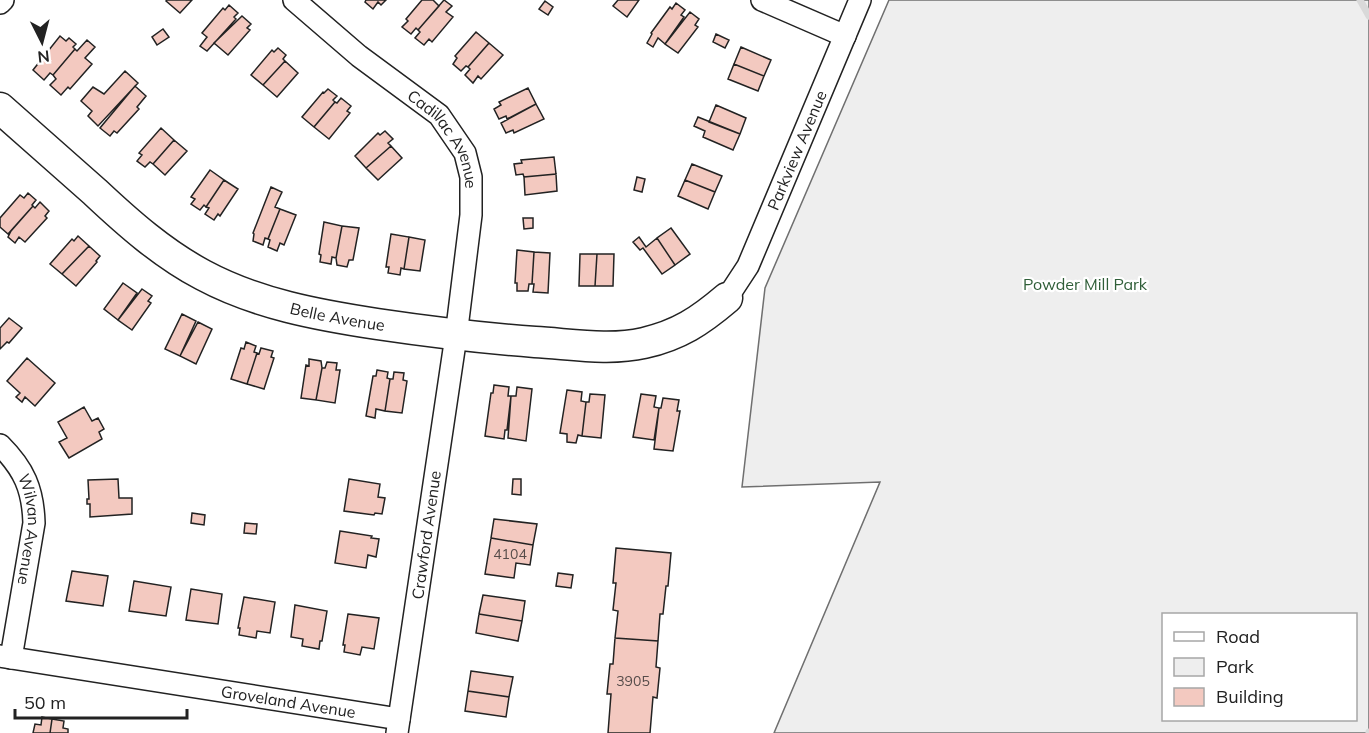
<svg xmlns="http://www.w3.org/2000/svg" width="1369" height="733" viewBox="0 0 1369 733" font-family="Mulish,sans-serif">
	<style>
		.green { fill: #eee; stroke: #6f6f6f; stroke-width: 1.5; fill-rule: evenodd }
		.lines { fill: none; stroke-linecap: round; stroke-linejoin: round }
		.stream { stroke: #d9d9d9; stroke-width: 7 }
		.building { fill: #f3c9c0; stroke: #222; stroke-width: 1.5 }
		.street-casing { stroke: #222; stroke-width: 24 }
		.secondary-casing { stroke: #222; stroke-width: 33 }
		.street { stroke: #fff; stroke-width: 21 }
		.secondary { stroke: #fff; stroke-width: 30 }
		.labels { text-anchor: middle; stroke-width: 4.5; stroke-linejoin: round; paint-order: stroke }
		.number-label { font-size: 14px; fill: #564c4a }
		.street-label { font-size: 16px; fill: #222; stroke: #fff }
		.park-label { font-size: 16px; fill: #2f5e38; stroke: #fff }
	</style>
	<rect width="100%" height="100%" fill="#fff"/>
	<path class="green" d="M889,0H1369V733H774L880,482L742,487L765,288ZM1164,614H1356V720H1164Z"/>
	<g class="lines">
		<path class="stream" d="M1360,0L1369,16
			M1369,733V732"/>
	</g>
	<path class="building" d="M167,0H192L180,13L166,1Z
		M366,0H386L381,5L378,2L373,9L365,2Z
		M422,0H433L439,6L418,30L416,28L411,34L402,27L408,21L406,19Z
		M444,0L452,6L446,12L453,17L432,42L429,39L424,45L415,38L420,32L418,30Z
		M618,0H639L627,17L613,6Z
		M545,1L553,7L548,15L539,9Z
		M676,3L685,10L681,15L684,17L665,44L658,38L653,47L647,43L652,34L651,33L670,7L672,9Z
		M229,5L238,13L234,17L236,19L207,51L200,46L207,37L202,33L223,8L225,10Z
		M690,12L699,19L695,25L698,27L678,53L665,44Z
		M242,16L251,24L247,28L250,30L228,55L214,43Z
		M163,29L169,37L157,45L152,37Z
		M476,32L489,43L468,67L466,66L461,71L453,64L457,58L455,56Z
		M716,34L729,40L725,48L713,42Z
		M60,36L66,41L69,38L76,44L73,47L75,49L53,75L50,73L44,80L33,70Z
		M87,40L95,47L85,58L92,64L70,89L68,87L61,95L50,85L56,79L53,75L75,49L77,51Z
		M489,43L503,55L481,79L478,76L473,83L465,75L470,69L468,67Z
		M741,47L771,60L764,76L734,64Z
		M278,48L286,55L283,59L285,61L263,85L251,75L272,50L274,52Z
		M285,61L298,73L277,97L263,85Z
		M734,64L764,76L758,91L728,79Z
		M125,71L138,83L98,126L88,116L92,111L81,101L93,87L104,94Z
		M135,86L146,96L137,107L139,109L117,133L114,131L110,136L100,128Z
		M528,88L536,104L507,119L506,116L499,119L494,109L501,105L499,102Z
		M328,89L337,96L333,100L335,102L314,127L302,117L323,92L324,93Z
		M341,98L351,106L347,111L350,113L329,139L314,127L335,102L337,103Z
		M536,104L544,119L514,133L513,130L506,133L501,123Z
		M716,105L746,118L740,134L709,122Z
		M698,117L740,134L733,150L703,137L705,131L694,126Z
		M161,128L174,140L153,164L150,162L145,167L137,161L142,155L139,153Z
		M385,131L393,139L388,143L391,146L366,168L355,156L378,133L380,135Z
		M174,140L187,151L165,175L153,164Z
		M391,146L402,158L378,180L366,168Z
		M554,157L556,174L524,177L523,174L516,175L514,164L522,163L521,160Z
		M692,164L722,176L715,192L685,180Z
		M210,170L224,180L206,207L204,205L200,210L191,204L195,199L191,197Z
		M556,174L557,191L525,195L524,177Z
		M637,177L645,179L642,192L634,190Z
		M224,180L238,189L220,216L218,214L214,220L205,214L209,208L206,207Z
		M685,180L715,192L708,209L678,196Z
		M271,187L282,192L275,207L280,209L268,239L265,238L263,245L253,241L254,234L253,233Z
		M28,193L36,200L32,205L33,206L8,234L0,227V218L20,195L24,198Z
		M40,202L49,211L45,216L47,218L25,242L19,237L15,243L8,237L11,231L33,206L35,208Z
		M280,209L296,215L284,245L280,243L277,251L268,247L270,240L268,239Z
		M523,218H533V228L524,229Z
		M324,222L342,226L336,258L332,257L331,264L320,262L321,255L319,254Z
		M342,226L359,228L353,260H349L347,267L337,265L336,258Z
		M671,228L690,254L675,265L657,238Z
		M391,234L409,237L404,269L401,268L400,275L388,273L389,267H386Z
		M78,236L89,246L62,274L50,264L72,239L74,241Z
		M409,237L425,240L420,271L404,269Z
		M639,237L646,247L657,238L675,265L662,274L643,248L640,250L633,242Z
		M89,246L100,256L96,261L97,262L76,286L62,274Z
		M517,250L534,252L532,284H529L528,291H517V283H515Z
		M534,252L550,253L548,293L533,292L534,284H532Z
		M580,254H597L595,286H579Z
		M597,254H614L613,286H595Z
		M123,283L137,293L118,320L104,309Z
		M142,289L152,296L148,301L151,303L132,330L118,320Z
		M182,314L196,321L180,356L165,349Z
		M9,318L22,328L9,343L7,342L0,349V328Z
		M198,322L212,329L196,364L180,356Z
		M246,342L256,346L254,352L257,353L247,384L231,379L241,348L244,349Z
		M261,348L273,351L271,357L274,358L264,389L247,384L257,353L259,354Z
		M27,358L55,383L35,406L25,397L22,402L16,397L20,393L7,381Z
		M309,359L321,361L322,368L316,400L301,398L306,365L309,366Z
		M327,362L337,363L336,370H340L335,403L316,400L322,368H325Z
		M377,370L388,372L387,378L390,379L385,411L376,409L375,418L366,416L373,376H376Z
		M394,372L404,373L403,380L407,381L402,413L385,411L390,379H393Z
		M494,385L509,387L508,396H511L507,430H505L504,439L485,436L491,393H493Z
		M517,387L532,389L526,441L508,438L511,396H516Z
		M567,390L582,392L581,401L586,402L582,436L578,435L576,443L567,442V434L560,433Z
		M590,394L605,395L601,438L582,436L586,402H589Z
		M641,394L656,396L654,407L659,408L654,440L633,437Z
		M663,398L679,400L677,411H680L673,451L654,449L659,408H661Z
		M84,407L92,421L98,418L104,429L99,432L102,439L69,458L59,442L67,438L58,422Z
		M118,479L119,498H132V514L90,517V504H87V499H89L88,480Z
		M349,479L380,484L378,497L385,498L382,514L375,513L374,515L344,511Z
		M513,479H521V495L512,494Z
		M192,513L205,515L204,525L191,523Z
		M494,519L537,524L533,545L491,538Z
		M245,523L257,524L256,534L244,533Z
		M340,531L372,536L371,538L379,539L376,557L368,555L366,568L335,563Z
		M491,538L533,545L530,565L516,563L514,578L485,574Z
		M616,548L671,553L668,586H666L663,614H660L658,641L615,638L618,611L613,610L616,583H613Z
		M72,571L108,576L103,606L66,601Z
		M558,573L573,575L571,588L556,586Z
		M134,581L171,587L166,616L129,611Z
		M191,589L222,594L218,624L186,620Z
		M483,595L525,601L522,621L479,614Z
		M244,597L275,602L270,633L257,631L256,638L239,635L240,628H238Z
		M295,605L327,611L322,641H320L319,649L302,646L303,639L291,637Z
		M348,614L379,618L374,649L362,647L360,655L344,652L345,645H343Z
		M479,614L522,621L518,641L476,633Z
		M615,638L658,641L656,667L660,668L657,698L653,697L650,733H608L611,694H607L610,664H613Z
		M471,671L513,677L509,697L468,691Z
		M468,691L509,697L506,717L465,711Z
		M42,717L52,719L50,733H33L35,724L41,725Z
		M52,719L64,721L63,728L68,729V733H50Z"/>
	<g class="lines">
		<g class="street-casing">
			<g id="street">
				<path id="s1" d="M294,0L359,56L439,115L465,153L471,177V215L456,336L397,733"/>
				<path d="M762,0L845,36"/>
				<path d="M0,3L3,0"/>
				<path id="s2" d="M727,298L748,266L860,0"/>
				<path id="s3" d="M0,445C24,469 33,489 34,523L11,658"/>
				<path id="s4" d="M0,656L399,719"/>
			</g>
		</g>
		<g class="secondary-casing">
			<g id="secondary">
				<path id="s5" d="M0,108C32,136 63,164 95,192C128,223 163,254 203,275C257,304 318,315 377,324C431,332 481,338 535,342C571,344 609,351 644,343C679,335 700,321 727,298"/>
			</g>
		</g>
		<use href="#street" class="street"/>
		<use href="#secondary" class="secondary"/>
	</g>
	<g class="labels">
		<g class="number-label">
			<text x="510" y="559">4104</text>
			<text x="633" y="686">3905</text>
		</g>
		<g class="street-label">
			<text dy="6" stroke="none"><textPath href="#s1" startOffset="208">Cadillac Avenue</textPath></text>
			<text dy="6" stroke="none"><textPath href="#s2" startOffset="164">Parkview Avenue</textPath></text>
			<text dy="6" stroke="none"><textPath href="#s5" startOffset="405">Belle Avenue</textPath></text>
			<text dy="6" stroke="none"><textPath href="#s3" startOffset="94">Wilvan Avenue</textPath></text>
			<text transform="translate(426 535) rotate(-82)" y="6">Crawford Avenue</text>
			<text dy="6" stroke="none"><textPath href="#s4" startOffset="292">Groveland Avenue</textPath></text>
		</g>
		<g class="park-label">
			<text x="1085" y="290">Powder Mill Park</text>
		</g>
	</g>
	<rect x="1162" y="613" width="195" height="108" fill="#ffffff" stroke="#a7a7a7" stroke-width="1.5"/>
	<rect x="1174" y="632" width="30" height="9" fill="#ffffff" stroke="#a7a7a7" stroke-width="1.5"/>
	<text x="1216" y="643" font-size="18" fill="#222222">Road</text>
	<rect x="1174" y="658" width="30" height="18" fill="#eeeeee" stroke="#a7a7a7" stroke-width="1.5"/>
	<text x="1216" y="673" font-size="18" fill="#222222">Park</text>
	<rect x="1174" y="688" width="30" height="18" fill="#f3c9c0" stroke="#a7a7a7" stroke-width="1.5"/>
	<text x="1216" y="703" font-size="18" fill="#222222">Building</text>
	<g transform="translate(42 42) rotate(174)" stroke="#ffffff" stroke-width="4.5" paint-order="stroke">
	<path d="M0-4.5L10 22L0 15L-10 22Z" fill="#222222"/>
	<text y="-9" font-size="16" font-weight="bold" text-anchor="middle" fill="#222222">N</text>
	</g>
	<path d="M15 709v9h172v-9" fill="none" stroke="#222222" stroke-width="3"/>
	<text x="24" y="709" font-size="18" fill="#222222" stroke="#ffffff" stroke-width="4.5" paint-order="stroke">50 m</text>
</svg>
